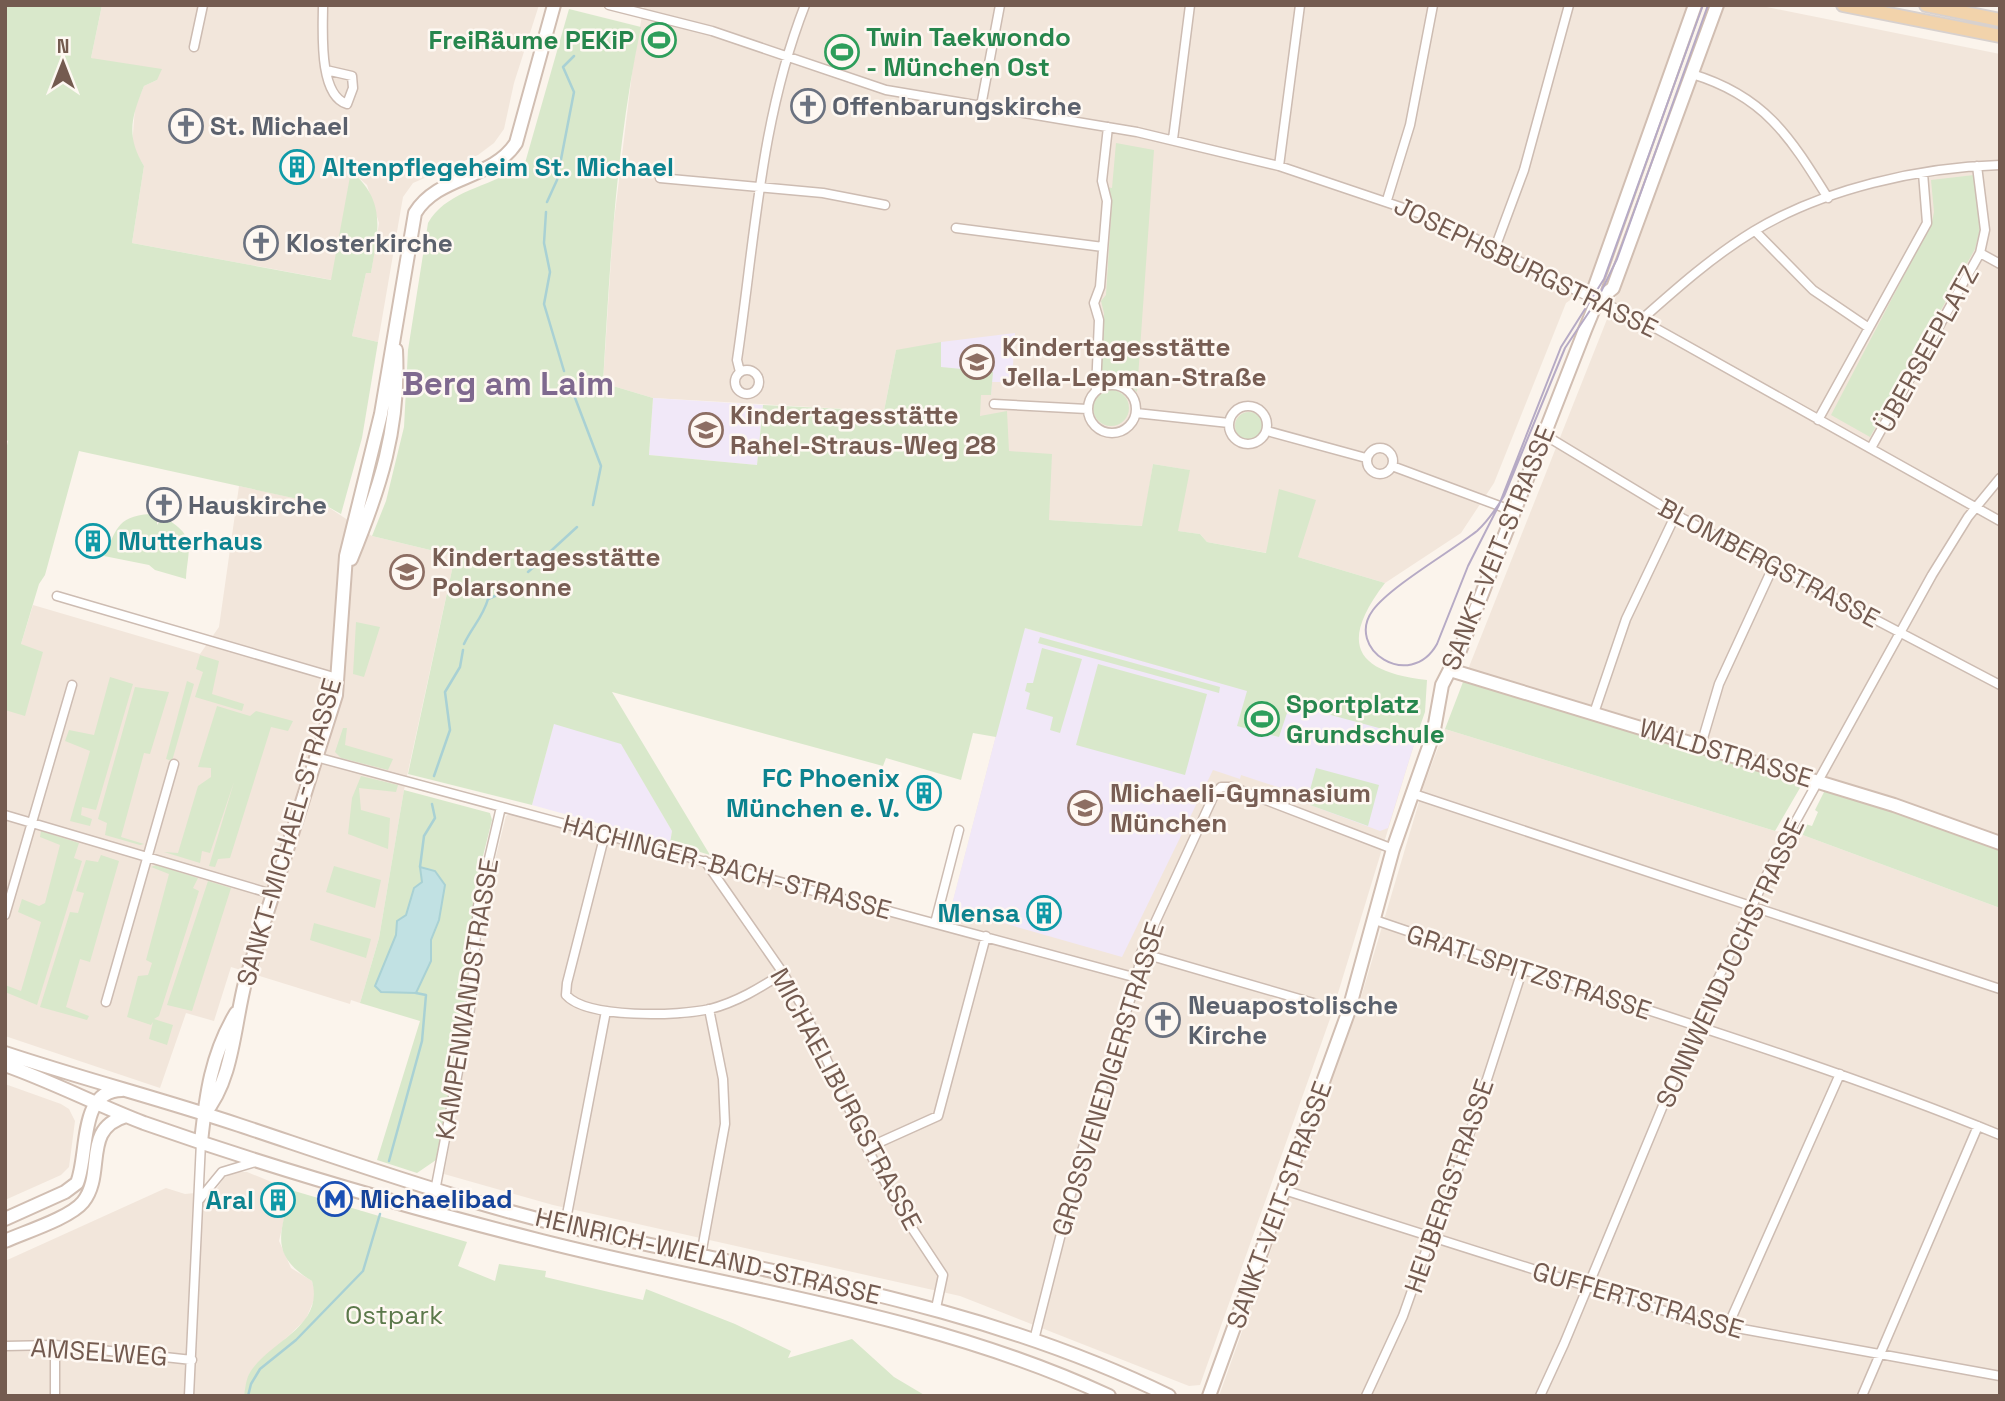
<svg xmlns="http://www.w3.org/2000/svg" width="2005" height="1401" viewBox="0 0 2005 1401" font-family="'Space Grotesk',sans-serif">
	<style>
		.residential { fill: #f2e6db }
		.education { fill: #f1e8f8 }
		.green { fill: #d9e8cb }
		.water { fill: #c1e1e3; stroke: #a9d1d4; stroke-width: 2 }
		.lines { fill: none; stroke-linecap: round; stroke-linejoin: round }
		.stream { stroke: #a9d1d4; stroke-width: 2.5 }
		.street-casing { stroke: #cdbcb2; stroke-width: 11 }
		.secondary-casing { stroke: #d1beb2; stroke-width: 16 }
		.primary-casing { stroke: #d8d1ce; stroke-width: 16 }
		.street { stroke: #fff; stroke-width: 8 }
		.secondary { stroke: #fff; stroke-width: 12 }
		.primary { stroke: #f2d3ab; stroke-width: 12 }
		.tram { stroke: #b6aac5; stroke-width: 2 }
		.labels { text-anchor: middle; stroke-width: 5; stroke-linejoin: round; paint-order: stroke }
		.leisure-label { font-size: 26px; font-weight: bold; fill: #27864d; stroke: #fef8f2; text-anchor: start }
		.worship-label { font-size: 26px; font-weight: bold; fill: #5b616d; stroke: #fef8f2; text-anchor: start }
		.culture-label { font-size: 26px; font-weight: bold; fill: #0d838f; stroke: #fef8f2; text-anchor: end }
		.street-label { font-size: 26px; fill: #745b50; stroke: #fef8f2 }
		.education-label { font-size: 26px; font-weight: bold; fill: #785e54; stroke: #fef8f2; text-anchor: start }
		.transit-label { font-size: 26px; font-weight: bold; fill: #164399; stroke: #fef8f2; text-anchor: start }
		.park-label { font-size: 26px; fill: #5b784a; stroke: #fef8f2 }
		.district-label { font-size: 33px; font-weight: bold; fill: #7f698f; stroke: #fef8f2 }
	</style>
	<rect width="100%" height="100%" fill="#fbf4ec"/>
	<path class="residential" d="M102,5H539L514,83L504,129L494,143L478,155L413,183L403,197L378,342L352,336L366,273H371L379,223L367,185L352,172L332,280L132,243L144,166L132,147L135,107L144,86L157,80L91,58Z
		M644,5H1688V8L1589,287L1566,303L1494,483L1461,533L1385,583L1298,557L1280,489L1267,553L1207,542L1200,534L1177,531L1189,470L1153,464L1143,526L1048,520L1009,451L980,416L896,350L884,411L653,398L603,383L613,229L633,65Z
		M1722,5H1757L2000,54V850L1894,810L1463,682L1617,294Z
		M239,486L325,505L372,536L455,556L404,790L379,938L360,1003L351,1000L350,1004L231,967L214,1021L186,1013L160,1088L5,1036V696L33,605L200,654L219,627Z
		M1024,628L1416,738L1331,1016L1200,1385L1189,1386L960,1296L553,1205L444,1174L477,1002L487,892L506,816L511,813L946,928Z
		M1445,729L1775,831L1800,834L2000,908V1396H1219L1362,994L1424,785Z
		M5,1084L61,1104L69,1109L75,1121L69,1167L61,1175L5,1200Z
		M236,1172H247L291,1190L279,1241L291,1268L312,1281L316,1295L306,1319L249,1374L244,1396H5V1261L166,1188L185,1194L215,1191L224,1178Z"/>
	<path class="education" d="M1015,333L1012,382H992L991,395L939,391L941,342Z
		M653,398L763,405L757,465L649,455Z
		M1024,628L1416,738L1388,828L1380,831L1310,805L1311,798L1241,775L1240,779L1213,770L1122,957L951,908Z
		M554,723L621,743L672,831L670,843L532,805Z"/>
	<path class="green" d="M5,5H102L91,58L162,69L157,80L144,86C131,118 126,136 144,166L132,243L331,280L351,171C387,201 378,232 371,273H366L352,336L378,342L362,438L341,514L325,505L79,451L45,575L39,584L21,644L43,652L25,716L5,710V454L8,441L5,439Z
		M569,9L641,27C616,144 610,264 603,383L653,398L649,455L757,465L763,405L884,411L896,350L941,342V367L993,372L991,395H981L980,416L1007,411L1009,451L1052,454L1049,520L1142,526L1153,464L1190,470L1178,531L1200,534L1207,542L1266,553L1279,489L1316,500L1298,557L1385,583C1339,643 1354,672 1427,680L1425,712L1416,738L1290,704L1279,737L1237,726L1247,691L1025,628L996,737L973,733L961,780L886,758L883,766L612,692L710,855L670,843L672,831L621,744L554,724L532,805L408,774L455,556L372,536L386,501L404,427L408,350L428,223C448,188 495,187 525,163Z
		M1116,143L1154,150L1137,392L1123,381L1106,380L1100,376L1104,313L1101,301L1106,295L1112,200L1105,187L1112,188Z
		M1974,175L1980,229L1975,249L1870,437L1831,415L1932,222L1934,212L1931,180Z
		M1093 408a18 18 0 1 1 36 0a18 18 0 1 1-36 0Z
		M1235 426a14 14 0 1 1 28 0a14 14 0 1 1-28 0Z
		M150,514L157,516V525L163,517C199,536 187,551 186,579L155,570L149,565L104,556C116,533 115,516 150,514Z
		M356,622L380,627L364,677L353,674Z
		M1040,637L1220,687L1219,693L1038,643Z
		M1042,648L1082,659L1060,733L1050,730L1053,717L1026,709L1030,693L1025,691L1027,683H1033Z
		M200,655L219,661L212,694L244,704L242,711L195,697L203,672L196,669Z
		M1098,664L1207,694L1185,775L1076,745Z
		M110,677L133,684L96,810L82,807L81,815L92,819L90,826L70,821L90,751L65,741L69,730L94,735Z
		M187,681L194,684L172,761L166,759Z
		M1463,682L1804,781L1775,831L1445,729Z
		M135,687L169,692L150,754L144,753L121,837L144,844L140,845L105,835L107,823L98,819Z
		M217,706L250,716L256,711L293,721L288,731L271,727L230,858L218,859L215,867L209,866L234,782L210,853L202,851L200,863L164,852L178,853L198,786L211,777V768L198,767Z
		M343,728H347L345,745L393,759L388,770L341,758L335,752Z
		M1316,768L1379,785L1368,826L1310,805L1311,798L1308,797Z
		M361,776L398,785L396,792L359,788L361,810L390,818L388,849L348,834L352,798Z
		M1826,788L2000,850V908L1800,834L1805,824L1812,826L1818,812L1815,810Z
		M404,790L490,813L492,820L474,892L468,993L436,1160L417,1173L377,1160L420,1021L360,1003L379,938Z
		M41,831L79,843L74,858L82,861L37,1005L5,992V985L21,991L41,922L18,912L22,899L39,906L45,903L60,845L40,837Z
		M101,855L119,861L90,962L80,959L66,1007L89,1016L87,1020L40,1007L70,912L78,913L84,893L76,891L86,860L98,862Z
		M156,865L198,878L193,888L199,891L159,1016L154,1019L173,1025L167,1045L149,1039L153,1022L151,1025L127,1017L138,976L148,975L152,963L146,960L169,874L151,867Z
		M334,866L381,880L375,908L326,892Z
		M208,881L231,888L192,1011L167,1005Z
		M314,923L371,939L366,958L310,940Z
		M291,1190L467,1242L458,1266L495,1281L499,1264L546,1271L545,1277L643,1300L646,1289L735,1324L791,1351L788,1358L852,1339L894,1377L926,1396H244C245,1390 246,1380 249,1374C267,1342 325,1328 312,1281C268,1254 281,1233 291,1190Z"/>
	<path class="water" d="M420,867L435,871L445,885L439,920L431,940V961L416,993L381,992L375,986L396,935L397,921L406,915L414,888L422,882Z"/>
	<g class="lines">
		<path class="stream" d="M547,202L557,180L574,92L563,67L574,56
			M546,212L544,243L550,272L544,304L564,371
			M569,382L601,466L593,505
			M528,572L577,527
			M464,644C472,627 483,617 488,599L516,587
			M434,776L450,730L445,692L460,667L463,650
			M420,867L424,836L435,818L432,804
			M389,1161L422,1041L426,995L416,993
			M248,1396L251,1384L260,1369L296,1340L363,1271L380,1214"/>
		<g class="street-casing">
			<path id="street" d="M323,5C323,29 318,95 347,104L353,88L352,76L326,70
				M609,5L712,31L886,90L1137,132L1279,166L1439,220L1579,292L1641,320L2000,521
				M194,47L203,5
				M1692,74C1765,96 1790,137 1828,198
				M981,106L1000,5
				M1173,139L1190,5
				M1279,166L1300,5
				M660,178L823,193L885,205
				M1387,200L1410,125L1433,5
				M956,228L1103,247
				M1755,231L1813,290L1869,328
				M1495,248L1524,170L1569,5
				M1980,253L2000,264
				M1641,320C1677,288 1713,256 1754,231C1823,189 1920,167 2000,165
				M735 382a12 12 0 1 1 24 0a12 12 0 1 1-24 0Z
				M740,372L737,360C755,239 760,120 805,5
				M1088 409a24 24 0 1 1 48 0a24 24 0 1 1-48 0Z
				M1096,390L1099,320L1094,303L1100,287L1107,201L1102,181L1108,127
				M994,404L1087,409
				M1229 425a19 19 0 1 1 38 0a19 19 0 1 1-38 0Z
				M1136,413L1229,423
				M1818,420L1927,223L1923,173
				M1267,431L1366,458
				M1543,434L1682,518L2000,685
				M1367 461a13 13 0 1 1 26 0a13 13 0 1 1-26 0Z
				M1871,448L1980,253L1985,230L1977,166
				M1392,466L1513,511
				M57,596L337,678
				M1594,713L1626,619L1676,514
				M1701,745L1719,684L1773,567
				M316,757L1137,978
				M1414,794L2000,989
				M5,815L272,894
				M605,834L567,983L566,995C587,1019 679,1016 710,1009C737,1002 760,988 783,973
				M705,861L783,973L803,1008L867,1148L900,1210L943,1275L936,1308
				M5,915L72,685
				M1375,920C1583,992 1796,1052 2000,1135
				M935,923L959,830
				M1141,953L1348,1013
				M106,1002L174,764
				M867,1148L938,1116L986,936
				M1284,1190L1693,1320L2000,1376
				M435,1191L471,1004L478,906L501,807
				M199,1200L222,1172L255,1162
				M565,1225L606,1011
				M701,1255L725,1124L723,1079L709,1009
				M1727,1328L1840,1074
				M1034,1340L1082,1151L1137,978L1141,953L1215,793L1221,787H1232L1393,849
				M5,1346L55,1345L192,1360
				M55,1396V1345
				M189,1396L201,1142
				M1366,1396L1403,1316L1427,1248L1438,1231L1522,971
				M1540,1396L1564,1344L1696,1026L1770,868L1932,575L1968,517L2000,478
				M1862,1396L1978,1126"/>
		</g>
		<g class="secondary-casing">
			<path id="secondary" d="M1597,301L1594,289L1695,5
				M351,559C380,488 400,428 396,350
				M1450,670L1894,805L2000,843
				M5,1053C83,1079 161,1099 239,1125C347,1161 454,1199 565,1226C770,1274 979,1302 1169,1396
				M5,1065C53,1082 97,1105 144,1123C272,1168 403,1206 534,1239C727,1289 926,1311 1109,1396
				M204,1114C234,1079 234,1022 246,979L336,695L346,556L381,414L415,213C438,175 492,180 516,143L554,5
				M201,1142C206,1095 211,1055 236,1013
				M5,1219L65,1192L77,1183C89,1154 78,1090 122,1090
				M5,1241C25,1232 70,1218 83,1202C106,1173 81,1129 126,1116
				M1209,1396L1348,1013L1393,849L1433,735L1442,685L1460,650L1585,330L1597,301L1613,288L1717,5"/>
		</g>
		<g class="primary-casing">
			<path id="primary" d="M1843,5L2000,36
				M1926,5L2000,20"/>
		</g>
		<use href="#street" class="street"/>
		<use href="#secondary" class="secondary"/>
		<use href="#primary" class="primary"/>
		<path class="tram" d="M1703,5L1604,279L1561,347L1499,505L1468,566L1437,644C1410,692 1344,649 1373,610C1391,586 1450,552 1477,531C1488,521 1496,509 1504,496L1565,348L1597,300L1617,259L1708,5"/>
	</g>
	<defs>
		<g id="stadium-ring" transform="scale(1.75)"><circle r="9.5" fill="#fef8f2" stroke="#2e9e5b" stroke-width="1.5"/><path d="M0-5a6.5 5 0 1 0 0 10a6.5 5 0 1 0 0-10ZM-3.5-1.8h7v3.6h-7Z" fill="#2e9e5b"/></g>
		<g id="church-ring" transform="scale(1.75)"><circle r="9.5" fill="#fef8f2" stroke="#6b7280" stroke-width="1.5"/><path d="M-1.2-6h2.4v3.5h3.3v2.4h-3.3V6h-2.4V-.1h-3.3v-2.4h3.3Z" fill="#6b7280"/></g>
		<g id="building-ring" transform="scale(1.75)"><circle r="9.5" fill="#fef8f2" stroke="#0f9aa8" stroke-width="1.5"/><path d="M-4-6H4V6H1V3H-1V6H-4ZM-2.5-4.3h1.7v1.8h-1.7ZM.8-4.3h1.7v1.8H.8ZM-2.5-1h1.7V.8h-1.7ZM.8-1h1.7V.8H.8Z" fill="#0f9aa8"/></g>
		<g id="school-ring" transform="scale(1.75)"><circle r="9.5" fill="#fef8f2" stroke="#8d6e63" stroke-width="1.5"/><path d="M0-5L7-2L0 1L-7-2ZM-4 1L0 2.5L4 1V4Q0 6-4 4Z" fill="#8d6e63"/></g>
		<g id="metro-ring" transform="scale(1.75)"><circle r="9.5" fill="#fef8f2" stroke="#1a4fb4" stroke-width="1.5"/><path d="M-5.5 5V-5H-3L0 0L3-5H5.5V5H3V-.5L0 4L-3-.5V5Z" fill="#1a4fb4"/></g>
	</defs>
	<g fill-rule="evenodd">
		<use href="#stadium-ring" x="659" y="40"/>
		<use href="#stadium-ring" x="842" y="52"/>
		<use href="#church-ring" x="808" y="106"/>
		<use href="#church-ring" x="186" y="126"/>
		<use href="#building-ring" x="297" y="167"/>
		<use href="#church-ring" x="261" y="243"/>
		<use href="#school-ring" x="977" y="362"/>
		<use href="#school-ring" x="706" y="430"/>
		<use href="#church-ring" x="164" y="505"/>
		<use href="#building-ring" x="93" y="541"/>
		<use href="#school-ring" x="407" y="572"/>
		<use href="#stadium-ring" x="1262" y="719"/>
		<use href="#building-ring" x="924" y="793"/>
		<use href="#school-ring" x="1085" y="808"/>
		<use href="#building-ring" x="1044" y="913"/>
		<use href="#church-ring" x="1163" y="1020"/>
		<use href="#metro-ring" x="335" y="1199"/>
		<use href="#building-ring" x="278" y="1200"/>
	</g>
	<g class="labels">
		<g class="leisure-label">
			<text x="866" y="46">Twin Taekwondo<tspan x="866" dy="30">- München Ost</tspan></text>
			<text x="634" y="49" text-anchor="end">FreiRäume PEKiP</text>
			<text x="1286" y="713">Sportplatz<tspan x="1286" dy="30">Grundschule</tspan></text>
		</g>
		<g class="worship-label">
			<text x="832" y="115">Offenbarungskirche</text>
			<text x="210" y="135">St. Michael</text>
			<text x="286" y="252">Klosterkirche</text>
			<text x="188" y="514">Hauskirche</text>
			<text x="1188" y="1014">Neuapostolische<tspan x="1188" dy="30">Kirche</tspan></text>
		</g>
		<g class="culture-label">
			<text x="322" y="176" text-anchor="start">Altenpflegeheim St. Michael</text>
			<text x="118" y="550" text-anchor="start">Mutterhaus</text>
			<text x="900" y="787">FC Phoenix<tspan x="900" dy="30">München e. V.</tspan></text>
			<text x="1020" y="922">Mensa</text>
			<text x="254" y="1209">Aral</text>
		</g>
		<g class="street-label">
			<text transform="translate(1526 267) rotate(26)" y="9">JOSEPHSBURGSTRASSE</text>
			<text transform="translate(1927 349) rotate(-61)" y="9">ÜBERSEEPLATZ</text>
			<text transform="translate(1498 548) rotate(-68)" y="9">SANKT-VEIT-STRASSE</text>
			<text transform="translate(1769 563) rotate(28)" y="9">BLOMBERGSTRASSE</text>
			<text transform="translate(1726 753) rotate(17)" y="9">WALDSTRASSE</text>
			<text transform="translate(289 832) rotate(-74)" y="9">SANKT-MICHAEL-STRASSE</text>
			<text transform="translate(727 867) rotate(15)" y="9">HACHINGER-BACH-STRASSE</text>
			<text transform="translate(1730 963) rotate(-65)" y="9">SONNWENDJOCHSTRASSE</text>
			<text transform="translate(1529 972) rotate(18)" y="9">GRATLSPITZSTRASSE</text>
			<text transform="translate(467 999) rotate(-81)" y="9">KAMPENWANDSTRASSE</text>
			<text transform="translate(1108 1079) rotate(-73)" y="9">GROSSVENEDIGERSTRASSE</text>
			<text transform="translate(846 1099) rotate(62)" y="9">MICHAELIBURGSTRASSE</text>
			<text transform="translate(1449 1186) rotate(-71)" y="9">HEUBERGSTRASSE</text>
			<text transform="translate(1279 1205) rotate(-70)" y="9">SANKT-VEIT-STRASSE</text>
			<text transform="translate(708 1256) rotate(13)" y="9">HEINRICH-WIELAND-STRASSE</text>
			<text transform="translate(1638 1300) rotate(16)" y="9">GUFFERTSTRASSE</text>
			<text transform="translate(99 1352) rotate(4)" y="9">AMSELWEG</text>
		</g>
		<g class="education-label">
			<text x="1002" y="356">Kindertagesstätte<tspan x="1002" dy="30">Jella-Lepman-Straße</tspan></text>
			<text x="730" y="424">Kindertagesstätte<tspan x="730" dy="30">Rahel-Straus-Weg 28</tspan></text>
			<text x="432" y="566">Kindertagesstätte<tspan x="432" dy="30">Polarsonne</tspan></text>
			<text x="1110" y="802">Michaeli-Gymnasium<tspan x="1110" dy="30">München</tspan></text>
		</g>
		<g class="transit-label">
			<text x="360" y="1208">Michaelibad</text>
		</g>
		<g class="park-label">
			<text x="394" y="1324">Ostpark</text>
		</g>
		<g class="district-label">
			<text x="508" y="395">Berg am Laim</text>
		</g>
	</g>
	<rect width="2005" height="1401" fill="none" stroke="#745b50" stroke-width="14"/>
	<g transform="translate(63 63)" stroke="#fef8f2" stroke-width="5" paint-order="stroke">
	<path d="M0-5L12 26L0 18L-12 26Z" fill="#745b50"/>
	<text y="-10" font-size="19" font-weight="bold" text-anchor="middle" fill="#745b50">N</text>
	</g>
</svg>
